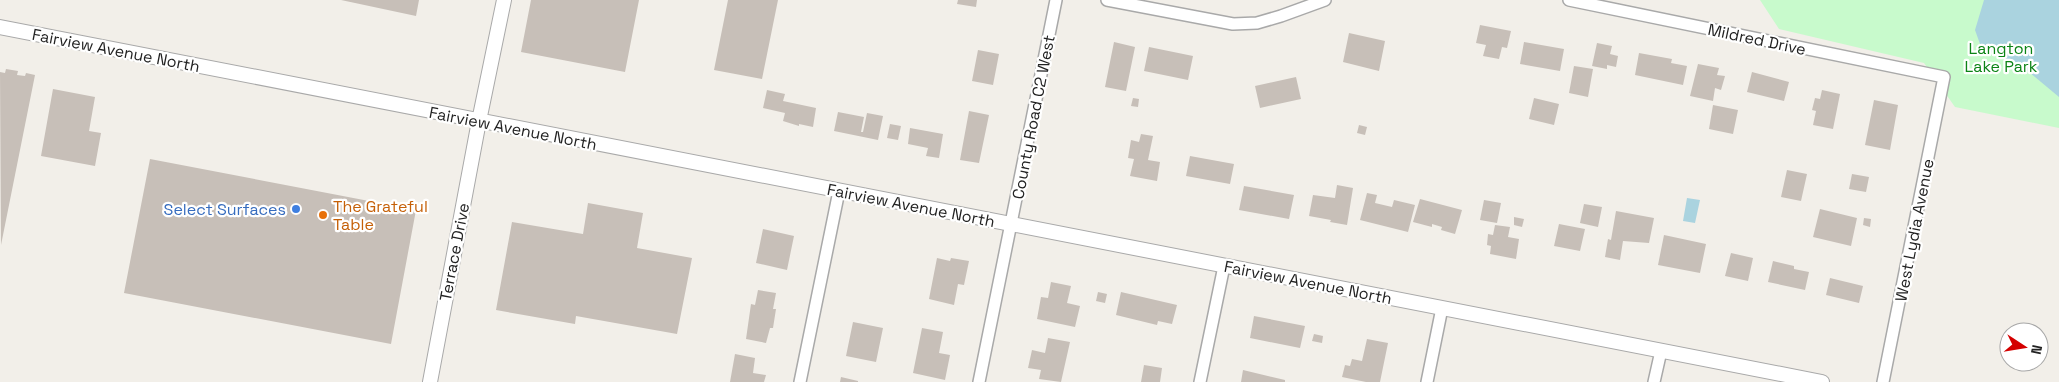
<svg xmlns="http://www.w3.org/2000/svg" width="2059" height="382" viewBox="0 0 2059 382" font-family="'Space Grotesk',sans-serif">
	<style>
		.park { fill: #c8facc }
		.water { fill: #aad3df }
		.building { fill: #c7bfb8 }
		.lines { fill: none; stroke-linecap: round; stroke-linejoin: round }
		.minor-casing { stroke: #a9a9a9; stroke-width: 14 }
		.tertiary-casing { stroke: #a9a9a9; stroke-width: 16 }
		.minor { stroke: #fff; stroke-width: 11 }
		.tertiary { stroke: #fff; stroke-width: 14 }
		.shop-dot { fill: #3f7fe0; stroke: #fff; stroke-width: 2 }
		.food-dot { fill: #e8710a; stroke: #fff; stroke-width: 2 }
		.labels { text-anchor: middle; stroke-width: 4.5; stroke-linejoin: round; paint-order: stroke }
		.street-label { font-size: 16px; fill: #222; stroke: #fff }
		.park-label { font-size: 16px; fill: #0c8416; stroke: #fff }
		.food-label { font-size: 16px; fill: #c56008; stroke: #fff; text-anchor: start }
		.shop-label { font-size: 16px; fill: #366cbe; stroke: #fff; text-anchor: end }
	</style>
	<rect width="100%" height="100%" fill="#f2efe9"/>
	<path class="park" d="M1760,0H2059V128L1955,107L1924,63L1779,29Z"/>
	<path class="water" d="M1984,0H2059V97L2029,72L1995,55L1980,44L1975,30Z
		M1687,198L1700,200L1695,223L1683,221Z"/>
	<path class="building" d="M341,0H419L416,16Z
		M531,0H639L625,72L521,52Z
		M728,0H778L762,79L714,70Z
		M958,0H977L976,7L957,4Z
		M1480,25L1511,31L1507,48L1502,47L1499,59L1483,56L1486,45L1476,43Z
		M1349,33L1385,41L1379,71L1343,62Z
		M1114,42L1135,47L1126,91L1105,87Z
		M1524,42L1564,49L1560,71L1520,64Z
		M1597,43L1612,46L1610,54L1618,56L1616,67L1607,65V69L1592,66Z
		M1149,47L1193,56L1188,80L1144,71Z
		M978,50L999,54L993,85L972,81Z
		M1639,53L1672,59L1671,63L1687,66L1683,85L1635,75Z
		M1698,64L1719,68L1717,75L1725,76L1721,90L1715,88L1713,101L1690,96Z
		M1574,66L1593,69L1588,97L1569,93Z
		M6,69L18,71L17,75L25,76L26,73L35,75L1,245L0,72L5,73Z
		M1752,72L1789,82L1784,101L1747,92Z
		M1296,77L1301,99L1260,108L1255,86Z
		M53,89L95,97L89,131L101,133L95,166L41,156Z
		M767,90L785,94L783,101L816,108L813,127L799,124V126L783,121L785,113L763,108Z
		M1822,90L1840,94L1833,129L1813,125L1816,111L1812,110L1815,98L1820,99Z
		M1133,98L1139,99L1138,107L1131,106Z
		M1534,98L1559,104L1554,125L1529,119Z
		M1874,100L1898,105L1890,150L1865,145Z
		M1713,105L1738,110L1733,134L1709,129Z
		M969,111L989,115L979,163L960,160Z
		M838,112L864,117L861,132H863L867,113L883,116L878,140L834,131Z
		M890,124L901,126L898,140L887,138Z
		M1359,125L1367,127L1365,135L1357,133Z
		M910,128L943,134L939,158L926,156L928,148L908,144Z
		M1141,134L1153,136L1148,160L1160,162L1157,181L1130,176L1134,159L1128,158L1131,140L1139,142Z
		M1190,156L1234,164L1230,184L1186,176Z
		M150,159L416,210L391,344L124,293Z
		M1787,170L1807,174L1801,201L1781,197Z
		M1852,174L1869,177L1866,192L1849,189Z
		M1337,185L1353,188L1347,225L1330,222L1331,220L1309,216L1313,195L1335,198Z
		M1244,186L1294,195L1289,219L1239,210Z
		M1367,193L1377,195L1375,203L1392,207L1394,200L1415,205L1408,232L1360,220Z
		M1420,199L1462,210L1455,234L1441,230L1442,227L1432,224V227L1413,222Z
		M1484,200L1501,203L1497,223L1480,220Z
		M588,203L643,213L637,248L692,258L677,334L576,316L575,324L496,310L512,222L583,234Z
		M1584,204L1602,207L1598,227L1580,223Z
		M1820,209L1857,218L1851,246L1813,237Z
		M1616,211L1654,218L1649,243L1623,241L1620,260L1605,257L1608,239L1611,240Z
		M1514,217L1524,219L1522,227L1514,225Z
		M1864,218L1871,219L1870,227L1863,225Z
		M1559,224L1585,229L1580,251L1554,246Z
		M1495,225L1510,227L1508,237L1519,239L1516,259L1490,254L1491,246L1487,245L1488,234L1493,235Z
		M763,229L794,236L787,270L756,263Z
		M1664,235L1706,244L1700,273L1658,265Z
		M1731,253L1753,258L1748,281L1725,276Z
		M937,258L950,261L951,258L969,261L964,285L958,284L954,305L929,299Z
		M1773,261L1794,266V269L1809,272L1805,290L1768,282Z
		M1830,278L1863,286L1859,303L1826,295Z
		M1051,282L1071,286L1067,303L1080,306L1075,327L1037,319L1041,297L1048,298Z
		M758,290L776,293L773,309H776L773,328H770L766,343L746,339L751,304L755,305Z
		M1098,292L1107,294L1105,303L1096,301Z
		M1121,292L1177,305L1172,324L1158,321L1157,325L1116,315Z
		M1254,316L1305,326L1300,348L1250,338Z
		M853,322L883,328L876,362L846,356Z
		M922,328L943,332L939,353L950,355L945,380L913,373Z
		M1314,334L1323,336L1322,343L1312,341Z
		M1048,338L1070,342L1061,382L1039,379L1041,370L1028,368L1032,350L1045,353Z
		M1367,339L1388,343L1380,382H1366L1342,377L1345,365L1350,366L1352,359L1362,361Z
		M735,354L755,358L753,373L766,375L764,382H730Z
		M1144,365L1162,368L1160,382H1141Z
		M1243,370L1285,380V382H1241Z
		M841,377L858,381V382H840Z"/>
	<g class="lines">
		<g class="minor-casing">
			<path id="minor" d="M1107,0L1233,24L1257,23L1281,16L1325,0
				M1569,0L1944,77L1883,382
				M800,382L839,191
				M979,382L1056,0
				M1200,382L1224,266
				M1427,382L1442,308
				M1654,382L1661,351"/>
		</g>
		<g class="tertiary-casing">
			<path id="tertiary" d="M0,27L1822,382
				M430,382L479,121L504,0"/>
		</g>
		<use href="#minor" class="minor"/>
		<use href="#tertiary" class="tertiary"/>
	</g>
	<circle class="shop-dot" cx="296" cy="209" r="5"/>
	<circle class="food-dot" cx="323" cy="215" r="5"/>
	<g class="labels">
		<g class="street-label">
			<text transform="translate(1757 39) rotate(12)" y="6">Mildred Drive</text>
			<text transform="translate(116 50) rotate(11)" y="6">Fairview Avenue North</text>
			<text transform="translate(1033 117) rotate(-79)" y="6">County Road C2 West</text>
			<text transform="translate(513 128) rotate(11)" y="6">Fairview Avenue North</text>
			<text transform="translate(911 205) rotate(11)" y="6">Fairview Avenue North</text>
			<text transform="translate(1914 230) rotate(-79)" y="6">West Lydia Avenue</text>
			<text transform="translate(454 252) rotate(-79)" y="6">Terrace Drive</text>
			<text transform="translate(1308 282) rotate(11)" y="6">Fairview Avenue North</text>
		</g>
		<g class="park-label">
			<text x="2001" y="54">Langton<tspan x="2001" dy="18">Lake Park</tspan></text>
		</g>
		<g class="food-label">
			<text x="333" y="212">The Grateful<tspan x="333" dy="18">Table</tspan></text>
		</g>
		<g class="shop-label">
			<text x="286" y="215">Select Surfaces</text>
		</g>
	</g>
	<g transform="translate(2024 347) rotate(102)"><circle r="24" fill="#ffffff" stroke="#a7a7a7"/>
	<path d="M0-4L9 19L0 12L-9 19Z" fill="#d40000"/>
	<text y="-8" font-size="14" font-weight="bold" text-anchor="middle" fill="#222222">N</text>
	</g>
</svg>
